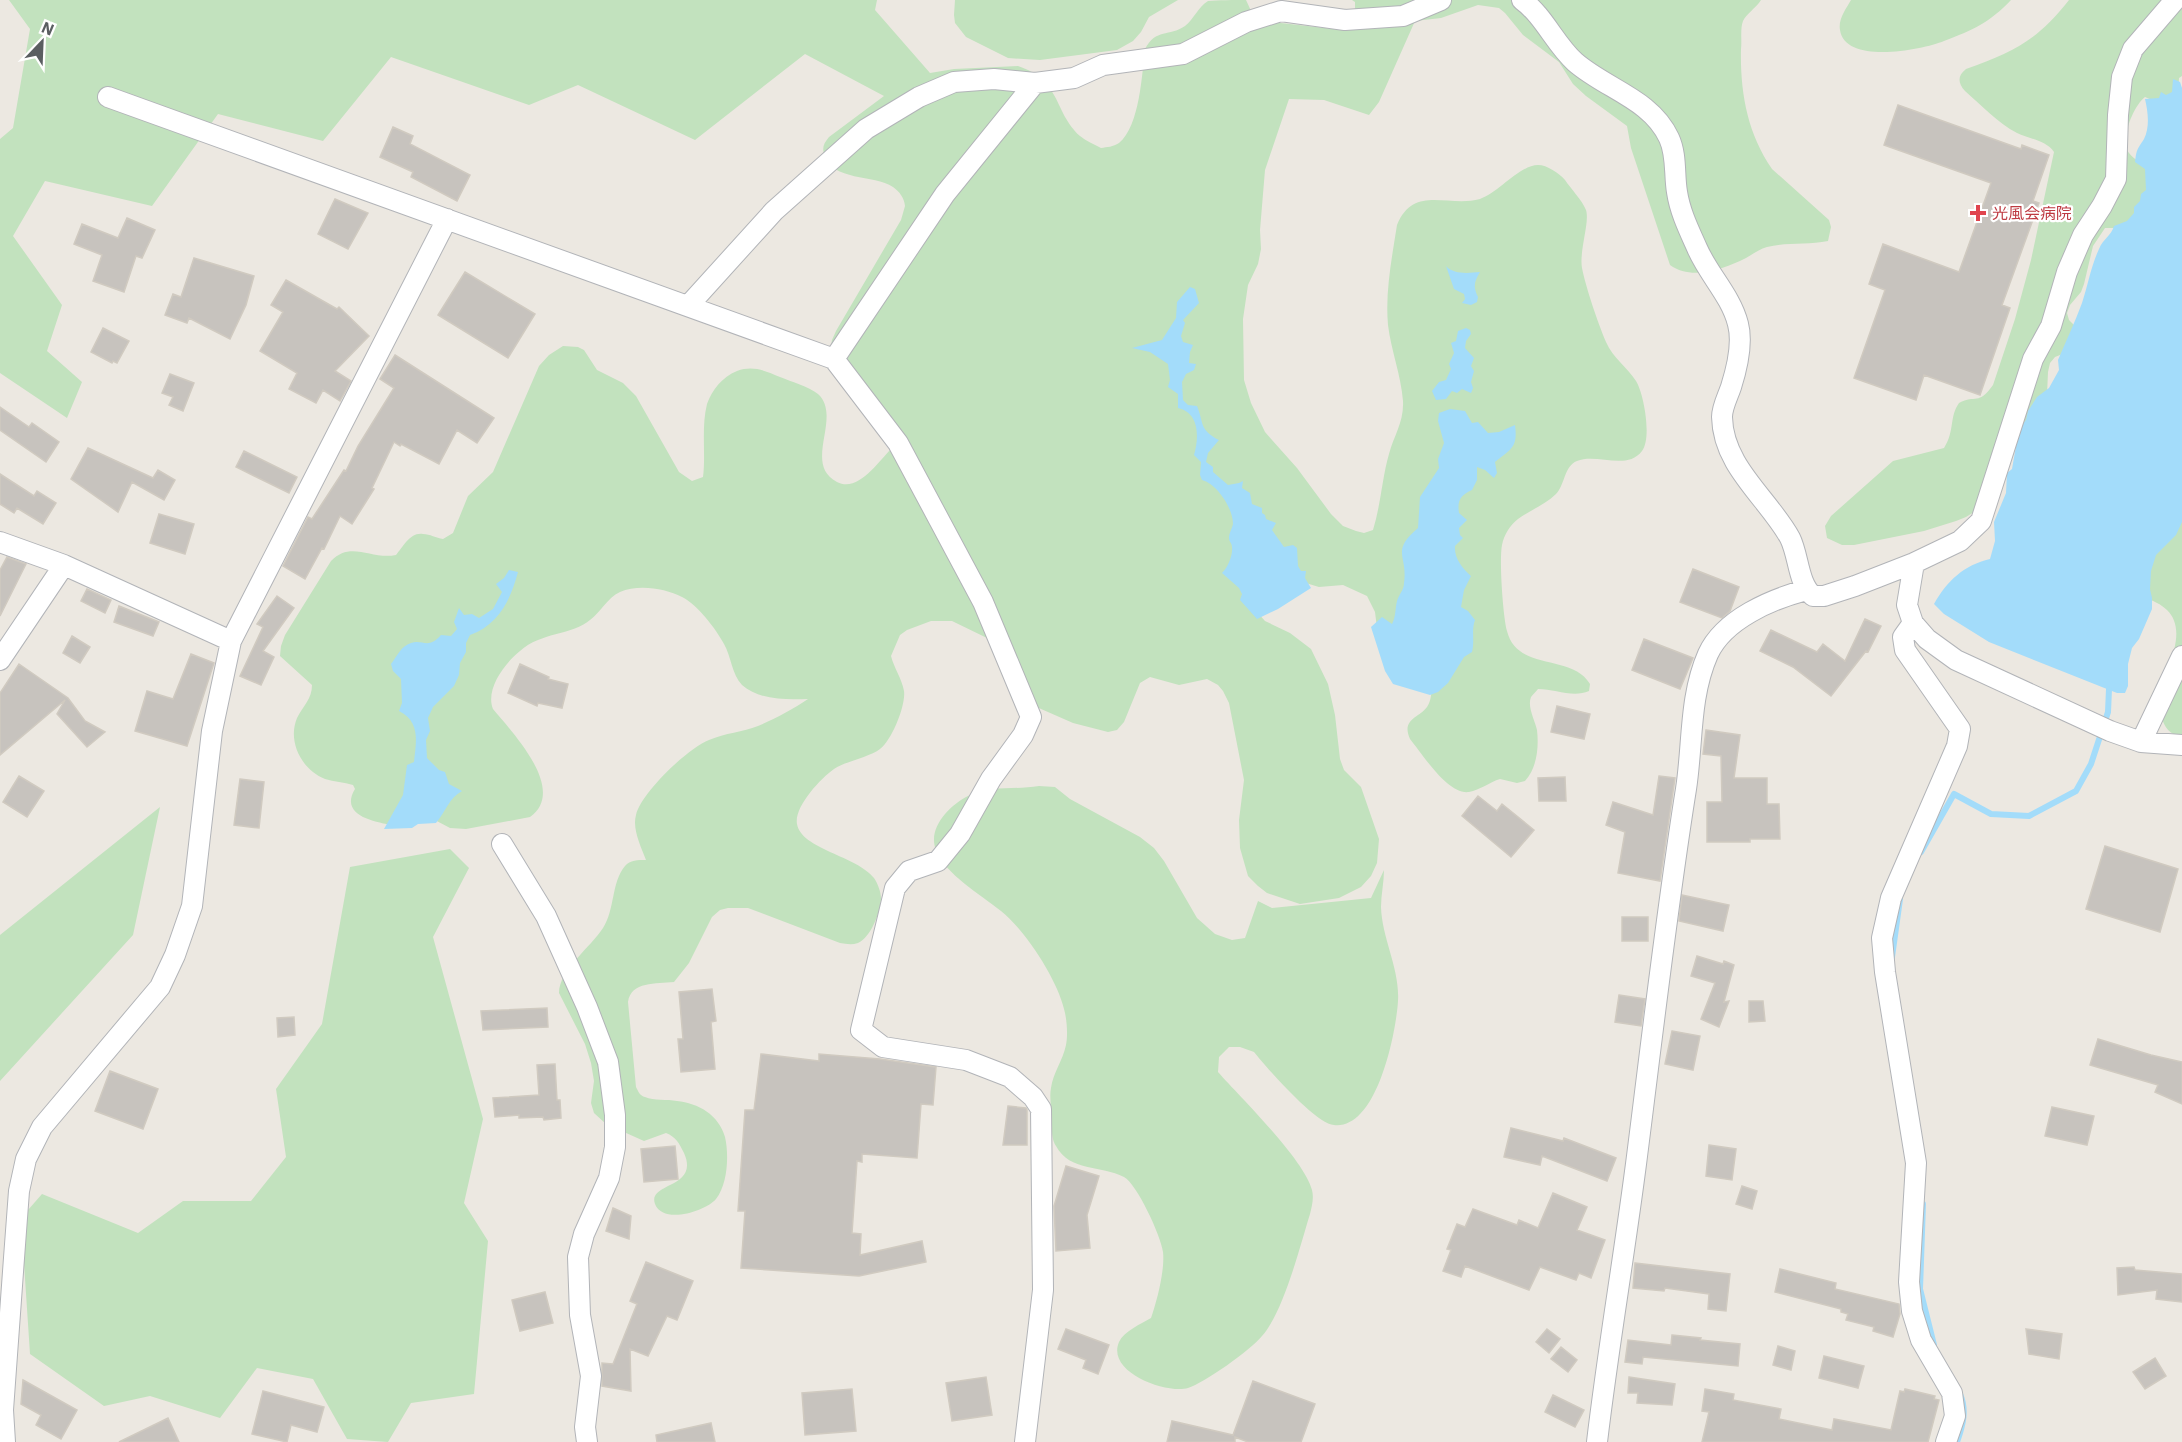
<svg xmlns="http://www.w3.org/2000/svg" width="2182" height="1442" viewBox="0 0 2182 1442" font-family="'IBM Plex Sans','Noto Sans JP',sans-serif">
	<style>
		.green { fill: #c2e2be }
		.water { fill: #a3dcfa }
		.lines { fill: none; stroke-linecap: round; stroke-linejoin: round }
		.stream { stroke: #a3dcfa; stroke-width: 6 }
		.building { fill: #c7c3be; stroke: #d0cac0; stroke-width: 1.5 }
		.minor-casing { stroke: #b2b4b8; stroke-width: 22 }
		.minor { stroke: #fff; stroke-width: 20 }
		.health-dot { fill: #e0444e; stroke: #fff; stroke-width: 2 }
		.labels { text-anchor: middle; stroke-width: 4.5; stroke-linejoin: round; paint-order: stroke }
		.health-label { font-size: 16px; fill: #be3a42; stroke: #fff; text-anchor: start }
	</style>
	<rect width="100%" height="100%" fill="#ece8e1"/>
	<path class="green" d="M9,0H877L875,10L930,73L954,69L1018,66C1062,81 1053,111 1080,136C1086,141 1094,144 1101,148C1107,147 1113,147 1119,143C1140,126 1142,73 1145,49C1156,28 1169,37 1185,26C1194,19 1198,7 1208,1C1217,0 1235,0 1246,0L1252,13L1263,21L1342,30L1352,25L1355,11V2L1352,0H1761C1756,8 1746,14 1743,21C1740,28 1742,41 1741,49C1740,91 1747,133 1772,169L1829,220L1831,227L1828,241C1808,245 1787,242 1767,247C1760,249 1753,254 1746,258C1724,269 1692,281 1670,265L1631,148L1627,126L1586,96L1573,84L1559,62L1523,35L1505,13L1499,8L1478,5L1441,18L1415,21L1379,102L1369,115L1324,100L1289,99L1265,170L1260,230L1261,249L1258,264L1248,285L1243,319L1244,380L1251,403L1265,432L1297,468L1331,514L1343,526L1356,531L1364,533L1373,530C1381,504 1382,478 1389,454C1394,435 1404,422 1403,401C1401,375 1391,350 1388,325C1385,292 1392,257 1397,225C1414,184 1448,208 1480,199C1498,193 1520,165 1538,165C1547,165 1559,173 1565,180C1571,189 1582,200 1586,210C1590,222 1579,251 1582,268C1586,288 1598,323 1606,342C1613,358 1627,367 1636,381C1644,394 1652,438 1642,451C1627,471 1597,453 1577,461C1564,466 1565,485 1556,494C1545,505 1530,510 1518,519C1510,525 1504,535 1502,545C1499,560 1503,617 1507,631C1517,672 1572,653 1590,684L1589,691C1573,698 1555,689 1538,689C1536,692 1533,694 1531,697C1527,707 1535,720 1537,730C1539,747 1537,768 1525,781L1517,783L1500,779C1490,782 1480,790 1469,792C1448,795 1423,755 1410,739C1401,719 1419,718 1427,707C1431,701 1431,695 1432,688L1449,556L1457,421L1398,628H1377L1375,612L1367,596L1343,585L1319,587L1299,581L1249,603L1265,621L1290,633L1311,649L1328,684L1335,715L1340,759L1344,770L1361,787L1379,839L1377,863L1371,876L1361,887L1339,898L1300,904L1267,893L1258,886L1248,876L1240,848L1239,820L1244,780L1229,703L1223,691L1218,685L1207,679L1179,685L1150,677L1140,683L1124,722L1117,730L1108,732L1073,723L1032,705L987,638L952,621H931L907,630L900,635L891,656C894,668 902,679 904,691C906,705 892,740 880,749C870,757 846,761 834,769C820,779 794,807 797,824C801,849 857,856 874,878C878,884 881,892 881,899C880,913 871,937 858,943C852,945 846,944 840,943L748,908H728L720,910L712,917L689,963L674,982C656,984 631,981 628,1002L636,1087C638,1091 640,1096 645,1097C654,1101 667,1099 677,1101C698,1103 719,1115 725,1137C729,1154 728,1184 716,1199C706,1211 663,1225 655,1204C647,1182 700,1189 684,1153C679,1143 676,1137 666,1133L644,1141L606,1124L594,1113L591,1103L594,1081L591,1063L585,1044L559,993C559,970 591,947 603,928C615,910 611,883 625,866C630,860 638,860 646,860C641,847 632,829 636,815C641,793 688,748 709,740C725,733 743,732 758,726C775,719 793,709 808,699C786,700 759,700 742,685C732,675 731,656 724,644C716,629 697,604 682,597C665,588 638,584 620,592C607,598 601,612 590,620C573,635 541,632 520,651C505,663 485,689 493,709C512,732 568,790 530,817L466,829L450,828L433,819L423,736L425,712L466,623L417,714L423,765L393,825C374,822 339,815 355,789L353,785C344,782 334,782 325,779C302,770 287,742 297,718C303,706 312,699 312,685L280,656L281,646L285,635L331,561C351,540 371,560 396,555C403,547 410,532 423,534C430,534 436,538 443,539L453,533L468,496L493,472L539,366L549,355L563,346L578,347L584,350L597,370L623,383L636,396L679,472L692,481L703,477C706,454 701,428 707,404C712,390 722,377 737,371C753,365 766,371 780,377C792,382 808,386 818,394C843,417 802,464 837,482C858,493 878,462 891,449L830,352L832,340L836,331L901,220L905,206C904,198 900,192 893,187C874,174 832,182 824,154C822,147 824,143 829,137L884,96L805,54L695,140L578,85L529,105L391,57L323,141L218,114L152,206L45,181L13,236L62,305L47,351L82,382L67,418L0,373V139L13,128L30,29Z
		M955,0H1178L1149,17L1141,32L1133,41L1117,50L1040,60L1008,58L966,37L955,23L954,15Z
		M1851,0H2011C1989,23 1973,30 1944,41C1922,50 1845,65 1840,30C1838,19 1846,9 1851,0Z
		M2069,0H2182V76L2179,78L2178,95L2159,103L2145,97C2134,105 2121,137 2127,150C2131,158 2142,163 2149,169V189L2133,220L2119,228H2105L2093,246L2084,284L2081,292L2070,305L2067,313L2069,320L2075,326L2065,353L2055,357L2050,363L2048,372L2047,395L2021,429L1990,502L1966,517L1956,521L1924,531L1854,545H1842L1827,538L1825,526L1831,516L1893,461L1944,448C1955,431 1949,417 1959,403C1976,394 1978,406 1993,385L2015,319L2031,260L2054,152C2046,140 2029,139 2017,133C1998,123 1981,105 1965,91C1958,83 1957,76 1966,69C2013,52 2037,41 2069,0Z
		M2182,500V737C2169,734 2165,728 2161,716C2158,707 2156,698 2157,688C2160,675 2169,662 2174,650C2182,619 2169,605 2142,597L2144,566Z
		M1039,786L1055,787L1070,799L1140,837L1154,848L1164,861L1197,918L1215,934L1232,940L1245,938L1258,901L1272,908L1371,898L1384,870C1384,882 1381,895 1381,907C1382,939 1400,969 1398,1001C1396,1033 1377,1130 1334,1125C1316,1124 1266,1067 1254,1052L1240,1047H1229L1219,1057L1218,1072C1241,1098 1304,1159 1312,1190C1314,1198 1312,1206 1310,1214C1300,1246 1284,1311 1262,1336C1251,1350 1204,1383 1188,1388C1166,1394 1106,1372 1119,1342C1124,1331 1141,1324 1151,1318C1157,1301 1165,1270 1163,1252C1161,1236 1137,1184 1124,1177C1101,1165 1070,1172 1056,1146C1051,1138 1052,1129 1052,1120C1052,1110 1049,1098 1051,1088C1053,1073 1063,1060 1066,1045C1068,1036 1067,1019 1064,1009C1057,979 1025,930 1001,911C981,895 945,874 936,850C927,828 950,805 968,796C989,785 1016,790 1039,786Z
		M160,807L133,935L0,1081V935Z
		M450,849L469,868L433,937L483,1119L464,1203L488,1241L474,1394L411,1403L388,1442L347,1439L313,1379L257,1368L220,1418L150,1396L104,1406L30,1354L21,1218L42,1194L138,1233L183,1201H251L286,1157L276,1089L322,1024L350,867Z"/>
	<path class="water" d="M2173,79L2180,82L2182,88V522L2176,535L2156,555L2151,571L2150,589L2152,598V609L2139,639L2132,648L2128,664V686L2125,693H2117L1989,642L1944,614L1934,604C1947,581 1964,565 1990,559L1995,541L1994,522L2006,493L2007,473L2012,469L2019,429L2026,420L2028,411L2037,397L2049,388L2059,370L2058,360C2066,341 2075,322 2082,303C2088,285 2091,266 2099,249C2103,239 2111,236 2114,226L2127,221L2134,213V207L2140,201L2141,194L2146,190L2145,169L2135,162C2137,148 2137,150 2144,139C2150,127 2148,112 2145,99L2159,98L2161,92L2166,95L2172,92Z
		M1446,266C1454,275 1469,273 1480,272C1474,282 1473,287 1478,297L1477,302L1471,305L1462,303L1465,299L1464,294L1454,289Z
		M1190,287L1195,289L1199,303L1183,320L1185,323L1181,336L1183,342L1193,345L1190,352L1189,363L1196,364L1194,370L1186,374L1182,382L1183,400L1188,405L1197,406C1204,423 1199,430 1219,440L1208,453L1206,462L1213,467V472L1228,485L1239,483L1243,481L1242,488L1250,493L1252,504L1262,508V513L1265,515L1266,519L1276,523L1272,530L1284,547L1293,545L1297,548L1298,566L1301,571H1306L1305,578L1311,588L1278,609L1257,619L1240,600L1242,594L1239,588L1222,573C1228,567 1233,555 1232,547C1232,543 1229,542 1229,538C1229,533 1232,529 1233,524C1233,508 1217,484 1202,480L1200,475L1201,462L1194,455C1199,438 1200,413 1178,408V394L1168,387L1170,380L1168,364L1150,352L1132,348L1162,340L1176,318L1177,302Z
		M1466,328L1470,330L1471,334L1466,341L1465,348L1474,358L1471,366L1474,371L1471,382L1473,388L1471,393L1462,389L1457,393L1452,391L1446,399L1436,400L1432,391L1439,382L1446,380L1451,369L1449,364L1454,353L1451,343L1456,341L1458,331Z
		M1450,409L1465,411L1472,423L1478,422L1488,433L1499,432L1515,425C1518,448 1511,449 1495,462L1497,473L1494,478L1485,470L1477,467V480L1472,490C1461,495 1457,500 1459,513L1467,520L1459,528L1460,535L1463,538L1455,546C1454,558 1462,568 1471,576L1464,590L1461,607L1468,611L1475,620C1471,631 1475,640 1472,652L1464,657L1448,683L1438,692L1430,695L1393,684L1385,671L1371,627L1382,617L1392,624C1396,616 1395,609 1397,601C1399,594 1404,590 1404,583C1408,555 1390,552 1418,528L1420,497L1439,468L1438,459L1444,443L1438,421L1439,413Z
		M509,570L518,572C510,601 499,624 470,635L466,643V652L460,663L459,675L454,686L433,707L428,718L430,731L426,740L427,758L439,770L445,772L449,784L462,791C449,798 446,811 436,823L418,824L412,828L384,829L403,795L407,765L414,762C416,742 421,722 399,711L402,703L401,679L393,671L391,664C397,656 401,646 411,643C423,639 428,650 441,635L451,636L457,629L454,622L459,608L464,615L472,614L479,618L493,609L502,592L496,584L504,578Z"/>
	<g class="lines">
		<path class="stream" d="M1921,852L1954,794L1991,814L2029,816L2076,791L2091,764L2108,712L2109,689
			M1892,957L1900,899
			M1923,1204L1920,1289L1934,1345
			M1957,1442C1963,1425 1967,1410 1960,1394"/>
	</g>
	<path class="building" d="M1898,105L2021,149L2022,145L2049,155L2033,201L2039,203L2002,305L2010,308L1980,395L1924,375L1916,400L1854,378L1885,290L1869,284L1883,244L1959,272L1991,183L1884,145Z
		M393,127L413,136L410,144L470,175L457,201L411,177L413,172L380,157Z
		M335,199L368,213L348,249L318,234Z
		M127,218L155,230L142,258L136,256L124,292L93,281L102,255L74,244L82,224L118,238Z
		M194,258L254,276L246,305L230,339L189,318L187,323L165,315L173,294L181,297Z
		M465,272L535,314L508,358L438,315Z
		M286,280L337,309L339,307L369,336L335,371L351,381L340,401L323,390L316,403L289,389L297,373L260,351L283,312L271,305Z
		M103,328L129,341L117,363L113,361L112,363L91,352Z
		M395,355L494,418L477,443L457,430L439,464L401,444L400,446L394,442L372,488L374,489L352,524L340,516L324,549L322,548L305,579L283,566L308,517L312,519L344,470L346,471L358,446L394,388L380,379Z
		M170,374L194,383L183,411L169,405L173,397L162,393Z
		M0,407L29,427L32,423L59,442L46,462L0,430Z
		M88,448L153,478L158,470L175,480L164,500L132,482L118,512L71,479Z
		M244,451L297,477L289,493L236,467Z
		M0,474L34,496L37,491L56,503L43,524L17,508L14,513L0,504Z
		M159,514L194,524L185,554L150,543Z
		M7,557L26,564L0,616V570Z
		M1693,569L1739,587L1730,611L1722,618L1680,602Z
		M87,589L111,600L105,613L81,601Z
		M277,596L294,608L263,651L274,657L261,685L240,676L263,627L257,624Z
		M119,606L159,622L153,636L114,622Z
		M1865,619L1881,626L1868,652L1866,651L1831,696L1793,667L1760,651L1771,630L1817,652L1823,644L1845,661Z
		M72,636L90,647L80,663L63,653Z
		M1644,639L1693,658L1680,689L1632,670Z
		M191,654L214,663L187,746L135,731L147,691L173,699Z
		M19,664L68,698L85,721L105,732L87,747L57,714L65,700L0,755V693Z
		M520,664L549,677L548,679L568,684L562,708L538,703L537,706L508,693Z
		M1557,706L1590,714L1584,739L1551,732Z
		M1706,730L1740,735L1734,778H1767V804H1779L1780,839H1750V842H1707V802H1722L1721,756L1703,754Z
		M19,776L44,791L27,817L3,802Z
		M1659,776L1675,778L1660,881L1618,873L1625,832L1606,825L1613,802L1653,815Z
		M1565,777L1566,801H1539L1538,778Z
		M240,779L264,782L259,828L234,825Z
		M1478,796L1497,811L1502,804L1534,830L1511,857L1462,816Z
		M2105,846L2178,869L2160,932L2086,909Z
		M1682,895L1729,905L1723,931L1679,921Z
		M1622,917H1648V941H1622Z
		M1697,956L1723,964L1724,961L1734,965L1724,1002L1729,1001L1719,1027L1701,1019L1715,983L1691,976Z
		M712,989L716,1021L711,1022L715,1069L681,1072L678,1039H683L679,992Z
		M1619,995L1645,999L1641,1026L1615,1022Z
		M1749,1001H1763L1765,1021L1749,1022Z
		M547,1008L548,1027L483,1030L481,1011Z
		M294,1017L295,1035L278,1037L277,1018Z
		M1672,1031L1700,1036L1693,1070L1665,1064Z
		M2098,1039L2151,1055L2182,1062V1104L2155,1092L2158,1085L2090,1065Z
		M761,1054L819,1061V1054L880,1059L936,1067L933,1105L921,1104L917,1158L862,1154V1162L857,1161L852,1233L861,1234L860,1255L922,1241L926,1262L859,1276L741,1268L745,1211H738L745,1110H754Z
		M555,1064L557,1100H560L561,1118L544,1120L543,1117L519,1118V1115L495,1117L493,1098L539,1095L537,1065Z
		M110,1071L158,1089L143,1129L95,1111Z
		M1008,1106L1026,1108L1027,1110V1145H1003Z
		M2052,1107L2094,1116L2087,1145L2045,1136Z
		M1511,1128L1563,1141L1564,1138L1616,1158L1607,1181L1542,1156L1540,1165L1504,1157Z
		M1709,1145L1736,1149L1732,1180L1706,1176Z
		M675,1146L678,1179L644,1182L641,1149Z
		M1066,1166L1099,1176L1087,1215L1090,1248L1056,1251L1054,1206Z
		M1742,1186L1757,1191L1752,1209L1736,1204Z
		M1553,1193L1587,1207L1577,1230L1605,1240L1591,1278L1579,1273L1576,1280L1540,1267L1529,1290L1465,1266L1461,1277L1443,1271L1451,1250L1447,1249L1457,1224L1465,1227L1473,1209L1517,1225L1519,1220L1538,1228Z
		M613,1208L631,1216L629,1239L606,1231Z
		M646,1262L693,1281L677,1320L667,1316L648,1356L630,1349L631,1391L602,1386V1363L613,1364L637,1304L630,1301Z
		M1635,1263L1730,1274L1726,1311L1708,1309L1709,1294L1665,1288L1664,1291L1633,1288Z
		M2134,1267L2135,1270L2182,1274V1302L2156,1299L2157,1290L2118,1295L2117,1268Z
		M1780,1269L1836,1283L1835,1289L1899,1304L1900,1314L1893,1337L1873,1331L1874,1327L1846,1320L1848,1314L1841,1312V1309L1775,1292Z
		M545,1292L553,1323L520,1331L512,1300Z
		M1066,1329L1109,1345L1098,1374L1083,1368L1086,1360L1058,1349Z
		M1547,1329L1560,1339L1549,1353L1536,1342Z
		M2026,1329L2062,1334L2059,1359L2029,1354Z
		M1672,1335L1701,1338L1700,1340L1740,1344L1738,1366L1643,1357L1642,1364L1625,1362L1628,1340L1671,1345Z
		M1778,1346L1795,1351L1791,1370L1773,1365Z
		M1561,1347L1577,1360L1568,1372L1551,1359Z
		M1824,1356L1864,1366L1858,1388L1819,1378Z
		M2155,1358L2166,1376L2145,1389L2133,1372Z
		M986,1377L992,1415L952,1421L946,1383Z
		M1629,1377L1675,1384L1672,1405L1637,1403L1638,1393H1628Z
		M23,1380L77,1410L61,1439L36,1425L41,1415L21,1404Z
		M1253,1381L1315,1404L1301,1442H1248L1235,1437V1442H1167L1172,1421L1233,1435Z
		M852,1389L856,1431L805,1435L802,1393Z
		M1705,1389L1734,1394L1733,1400L1781,1409L1779,1419L1832,1430L1834,1419L1891,1430L1900,1391L1904,1392L1905,1389L1935,1396L1934,1399L1939,1400L1928,1442H1702L1709,1412L1702,1411Z
		M263,1391L324,1407L317,1432L291,1425L287,1442L252,1434Z
		M1553,1395L1584,1410L1575,1427L1545,1412Z
		M168,1418L179,1442H119Z
		M711,1423L715,1442H657L656,1435Z"/>
	<g class="lines">
		<g class="minor-casing">
			<path id="minor" d="M1522,0C1544,16 1555,44 1575,62C1606,89 1651,99 1669,138C1677,155 1674,175 1677,192C1680,212 1689,230 1697,248C1708,274 1731,296 1738,324C1743,343 1737,368 1731,387C1728,396 1722,407 1722,417C1723,467 1768,498 1790,538C1799,556 1798,584 1813,596H1824L1855,586L1914,563L1960,541L1981,521L2033,359L2051,326L2067,272L2083,235L2102,206L2116,179L2118,115L2122,77L2133,49L2175,0
				M108,97L834,359L898,443L983,602L1031,717L1023,735L991,779L960,834L938,861L909,871L895,888L861,1030L883,1047L966,1060L1010,1077L1033,1097L1041,1109L1043,1290L1025,1442
				M688,306L774,211L866,129L919,97L954,82L994,79L1035,83L1074,78L1103,65L1183,54L1246,22L1281,11L1345,20L1403,16L1441,0
				M834,359L945,194L1035,83
				M0,542L64,565L231,641
				M1914,563L1907,605L1913,623L1927,639L1956,660L2110,731L2141,742L2182,745
				M1913,623L1903,637L1905,650L1960,729L1957,746L1891,898L1882,938L1885,972L1916,1163L1909,1282L1912,1311L1921,1340L1952,1393L1955,1416L1946,1442
				M0,660L64,565
				M2141,742L2182,656
				M502,844L546,916L587,1007L608,1062L615,1115V1147L609,1178L584,1234L578,1257L580,1315L591,1376L585,1427L587,1442
				M5,1442L3,1410L14,1258L19,1191L26,1159L42,1127L160,987L175,955L192,906L212,731L231,641L447,219
				M1597,1442C1608,1349 1624,1257 1636,1164C1652,1039 1666,914 1686,789C1693,744 1689,697 1708,654C1724,619 1772,599 1806,590"/>
		</g>
		<use href="#minor" class="minor"/>
	</g>
	<path class="health-dot" d="M1975 204h6v6h6v6h-6v6h-6v-6h-6v-6h6z"/>
	<g class="labels">
		<g class="health-label">
			<text x="1992" y="219">光風会病院</text>
		</g>
	</g>
	<g transform="translate(42 42) rotate(23)" stroke="#ffffff" stroke-width="4.5" paint-order="stroke">
	<path d="M0-4.5L10 22L0 15L-10 22Z" fill="#5a5e61"/>
	<text y="-9" font-size="16" font-weight="bold" text-anchor="middle" fill="#5a5e61">N</text>
	</g>
</svg>
